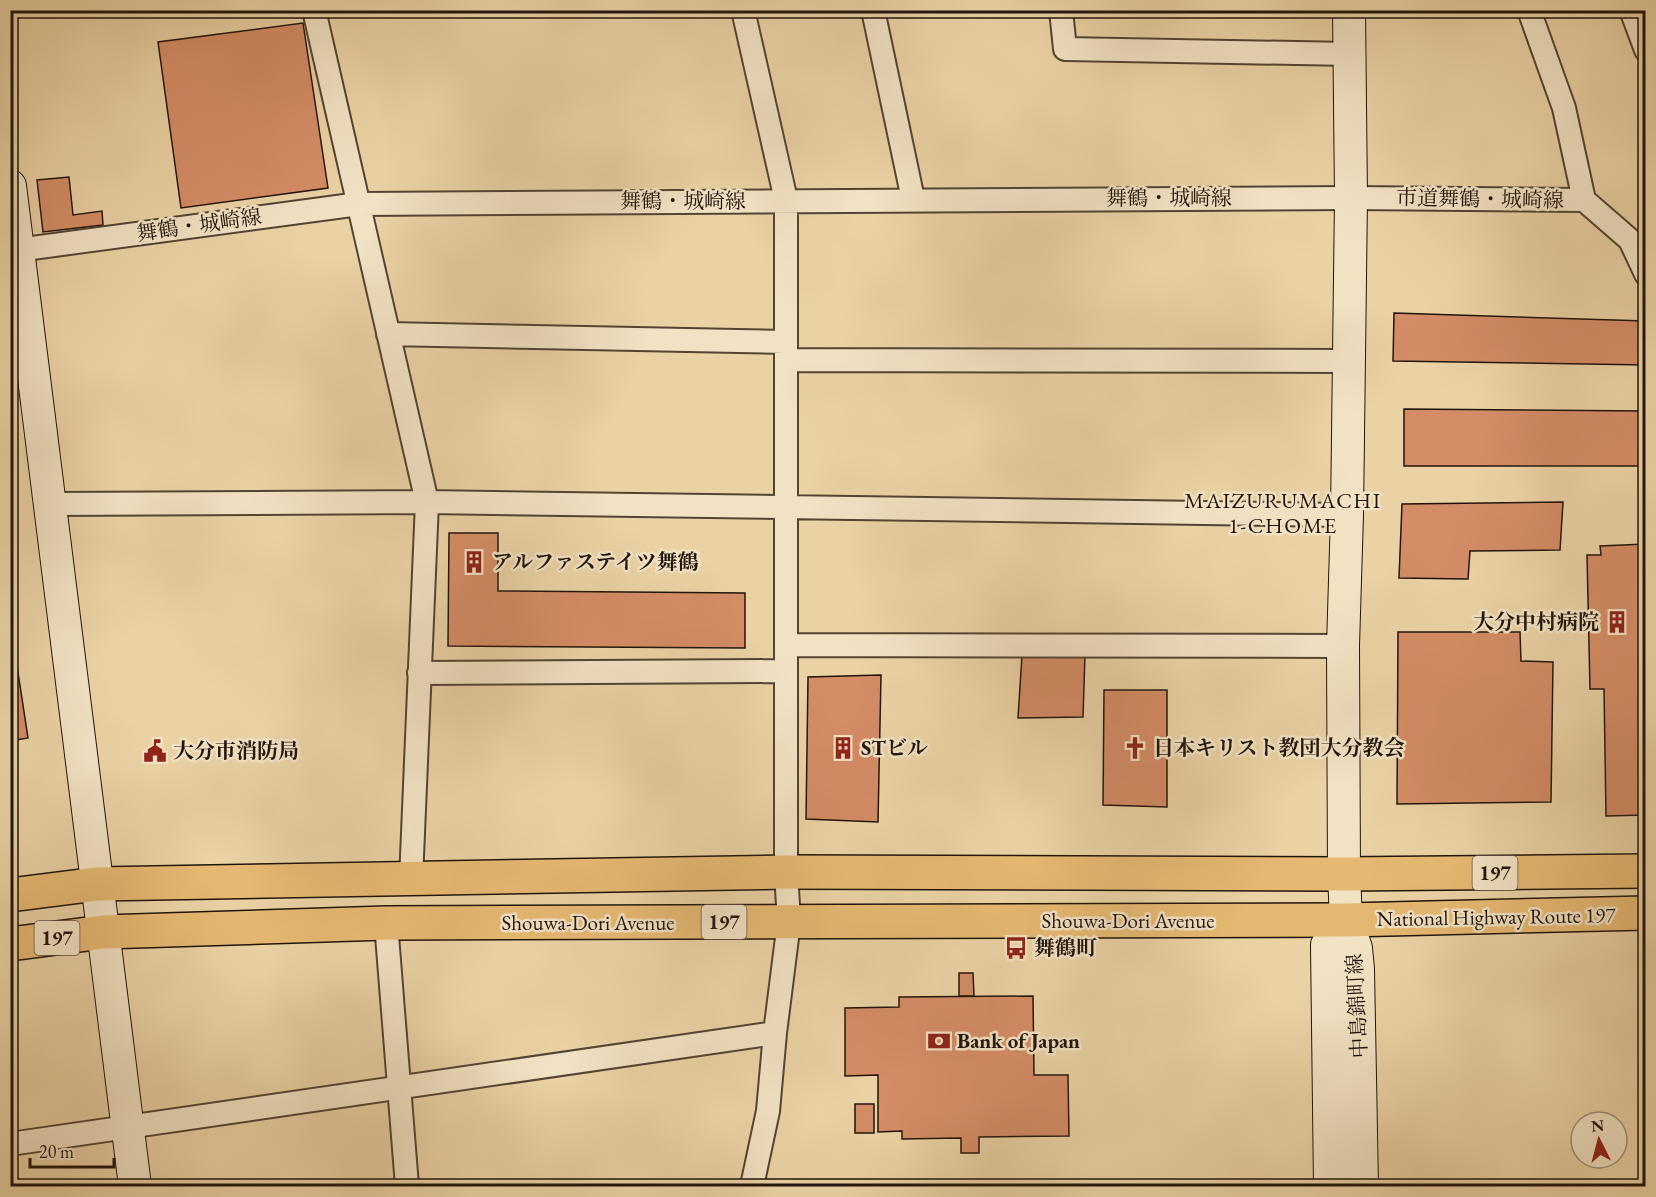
<svg xmlns="http://www.w3.org/2000/svg" width="1656" height="1197" viewBox="0 0 1656 1197" font-family="'EB Garamond','Noto Serif JP',serif">
	<style>
		.building { fill: #d48c66; stroke: #20150e; stroke-width: 1.5 }
		.lines { fill: none; stroke-linecap: round; stroke-linejoin: round }
		.street-casing { stroke: #534434; stroke-width: 26 }
		.secondary-casing { stroke: #20150e; stroke-width: 34 }
		.highway-casing { stroke: #20150e; stroke-width: 36 }
		.street { stroke: #f2e2c4; stroke-width: 22 }
		.secondary { stroke: #f2e2c4; stroke-width: 32 }
		.highway { stroke: #e6b972; stroke-width: 33 }
		.labels { text-anchor: middle; stroke-width: 5; stroke-linejoin: round; paint-order: stroke }
		.shield { fill: #f2e2c4; stroke: #5f5245; stroke-width: 1.5 }
		.shield-label { font-size: 20px; font-weight: bold; fill: #20150e }
		.street-label { font-size: 21px; fill: #20150e; stroke: #f2e2c4 }
		.poi-label { font-size: 21px; font-weight: bold; fill: #20150e; stroke: #f2e2c4; text-anchor: start }
		.neighbourhood-label { font-size: 22px; letter-spacing: 1.5px; fill: #20150e; stroke: #f2e2c4 }
	</style>
	<rect width="100%" height="100%" fill="#ebd2a5"/>
	<filter id="stains"><feTurbulence type="fractalNoise" baseFrequency=".00333" numOctaves="4"/><feColorMatrix values="0 0 0 0 .2 0 0 0 0 .09 0 0 0 0 .02 0 0 0 .5 -.17"/></filter>
	<radialGradient id="worn" r=".72"><stop offset=".6" stop-color="#630" stop-opacity="0"/><stop offset="1" stop-color="#630" stop-opacity=".3"/></radialGradient>
	<path class="building" d="M303,23L328,188L181,208L158,42Z
		M69,177L73,215L102,211L103,225L43,232L37,180Z
		M1394,313L1646,321V365L1393,361Z
		M1404,409L1646,411V466H1404Z
		M1563,502L1560,550L1470,551L1468,579L1399,578L1402,504Z
		M449,533H498V591L745,593V648L448,646Z
		M1646,544V815L1606,816L1604,689H1590L1587,555H1601L1600,546Z
		M1398,632H1520L1521,661L1553,662L1551,802L1397,804Z
		M1022,655H1085L1083,717L1018,718Z
		M17,666L28,738L10,741V667Z
		M881,675L878,822L806,819L808,677Z
		M1104,690H1167V807L1103,805Z
		M959,973H973L974,996H959Z
		M1033,996L1034,1075H1068L1069,1136L979,1137V1153H961V1138L902,1139V1131L878,1132V1075L845,1076V1008L899,1007V997Z
		M855,1104H874V1133H855Z"/>
	<g class="lines">
		<g class="street-casing">
			<path id="street" d="M314,10L427,502L411,880
				M743,10L786,200V872L789,922L775,1033L768,1111L752,1186
				M873,10L913,199
				M1061,10L1065,49L1350,54
				M1529,10L1564,108L1584,200
				M1631,10L1646,50
				M10,251L359,204L1351,198L1584,200L1630,240L1646,274
				M388,334L786,342
				M786,360L1349,361
				M50,504L427,502L1347,515
				M787,645L1343,646
				M419,673L786,671
				M386,923L407,1186
				M10,1144L775,1033"/>
		</g>
		<g class="secondary-casing">
			<path id="secondary" d="M1349,10L1351,198L1347,515L1343,646L1344,874L1346,920L1356,948L1358,969L1362,1186
				M10,186L135,1186
				M1330,1186L1327,945L1346,920"/>
		</g>
		<g class="highway-casing">
			<path id="highway" d="M10,895L97,884L786,872L1344,874L1646,871
				M10,944L103,932L386,923L1346,920L1646,913"/>
		</g>
		<use href="#street" class="street"/>
		<use href="#secondary" class="secondary"/>
		<use href="#highway" class="highway"/>
	</g>
	<defs>
		<g id="building-bare" transform="scale(1.8)"><path d="M-4-6H4V6H1V3H-1V6H-4ZM-2.5-4.3h1.7v1.8h-1.7ZM.8-4.3h1.7v1.8H.8ZM-2.5-1h1.7V.8h-1.7ZM.8-1h1.7V.8H.8Z" fill="#8f2418" stroke="#f2e2c4" stroke-width="2.5" paint-order="stroke"/></g>
		<g id="church-bare" transform="scale(1.8)"><path d="M-1.2-6h2.4v3.5h3.3v2.4h-3.3V6h-2.4V-.1h-3.3v-2.4h3.3Z" fill="#8f2418" stroke="#f2e2c4" stroke-width="2.5" paint-order="stroke"/></g>
		<g id="civic-bare" transform="scale(1.8)"><path d="M-.6-6.5H3V-4.5H.6V-3L4-1V1h2V6H-6V1h2V-1L-.6-3ZM-1.2 2.5V6h2.4V2.5Z" fill="#8f2418" stroke="#f2e2c4" stroke-width="2.5" paint-order="stroke"/></g>
		<g id="bus-bare" transform="scale(1.8)"><path d="M-5-6H5V4H4V6H2V4H-2V6H-4V4H-5ZM-3.5-4V0h7V-4ZM-3.5 1.2v1.5H-2V1.2ZM2 1.2v1.5H3.5V1.2Z" fill="#8f2418" stroke="#f2e2c4" stroke-width="2.5" paint-order="stroke"/></g>
		<g id="bank-bare" transform="scale(1.8)"><path d="M-6-4H6V4H-6ZM0-2.3a2.3 2.3 0 1 0 0 4.6a2.3 2.3 0 1 0 0-4.6Z" fill="#8f2418" stroke="#f2e2c4" stroke-width="2.5" paint-order="stroke"/></g>
	</defs>
	<g fill-rule="evenodd">
		<use href="#building-bare" x="474" y="562"/>
		<use href="#building-bare" x="1617" y="622"/>
		<use href="#building-bare" x="843" y="748"/>
		<use href="#church-bare" x="1135" y="748"/>
		<use href="#civic-bare" x="155" y="751"/>
		<use href="#bus-bare" x="1016" y="948"/>
		<use href="#bank-bare" x="939" y="1041"/>
	</g>
	<g class="labels">
		<g class="shield">
			<rect x="1472.5" y="856" width="45" height="34" rx="4.5"/>
			<rect x="701.5" y="905" width="45" height="34" rx="4.5"/>
			<rect x="34.5" y="921" width="45" height="34" rx="4.5"/>
		</g>
		<g class="shield-label">
			<text x="1495" y="880">197</text>
			<text x="724" y="929">197</text>
			<text x="57" y="945">197</text>
		</g>
		<g class="street-label">
			<text x="1169" y="205">舞鶴・城崎線</text>
			<text transform="translate(1480 199) rotate(1)" y="7">市道舞鶴・城崎線</text>
			<text x="683" y="208">舞鶴・城崎線</text>
			<text transform="translate(199 225) rotate(-8)" y="7">舞鶴・城崎線</text>
			<text transform="translate(1496 917) rotate(-1)" y="7">National Highway Route 197</text>
			<text x="1128" y="928">Shouwa-Dori Avenue</text>
			<text x="588" y="930">Shouwa-Dori Avenue</text>
			<text transform="translate(1357 1006) rotate(-93)" y="7">中島錦町線</text>
		</g>
		<g class="poi-label">
			<text x="492" y="569">アルファステイツ舞鶴</text>
			<text x="1599" y="629" text-anchor="end">大分中村病院</text>
			<text x="861" y="755">STビル</text>
			<text x="1153" y="755">日本キリスト教団大分教会</text>
			<text x="173" y="758">大分市消防局</text>
			<text x="1034" y="955">舞鶴町</text>
			<text x="957" y="1048">Bank of Japan</text>
		</g>
		<g class="neighbourhood-label">
			<text x="1283" y="508">MAIZURUMACHI<tspan x="1283" dy="25">1-CHOME</tspan></text>
		</g>
	</g>
	<rect width="1656" height="1197" fill="none" stroke="#ebd2a5" stroke-width="36"/>
	<rect x="12" y="12" width="1632" height="1173" fill="none" stroke="#20150e" stroke-width="3"/>
	<rect x="18" y="18" width="1620" height="1161" fill="none" stroke="#20150e" stroke-width="1.5"/>
	<g transform="translate(1599 1140) rotate(354)"><circle r="28" fill="#f2e2c4" stroke="#9e907b" stroke-width="1.5"/>
	<path d="M0-4.5L10 22L0 15L-10 22Z" fill="#8f2418"/>
	<text y="-9" font-size="16" font-weight="bold" text-anchor="middle" fill="#20150e">N</text>
	</g>
	<path d="M30 1158v9h84v-9" fill="none" stroke="#20150e" stroke-width="3"/>
	<text x="39" y="1158" font-size="18" fill="#20150e" stroke="#f2e2c4" stroke-width="4.5" paint-order="stroke">20 m</text>
	<rect width="100%" height="100%" filter="url(#stains)"/>
	<rect width="100%" height="100%" fill="url(#worn)"/>
</svg>
